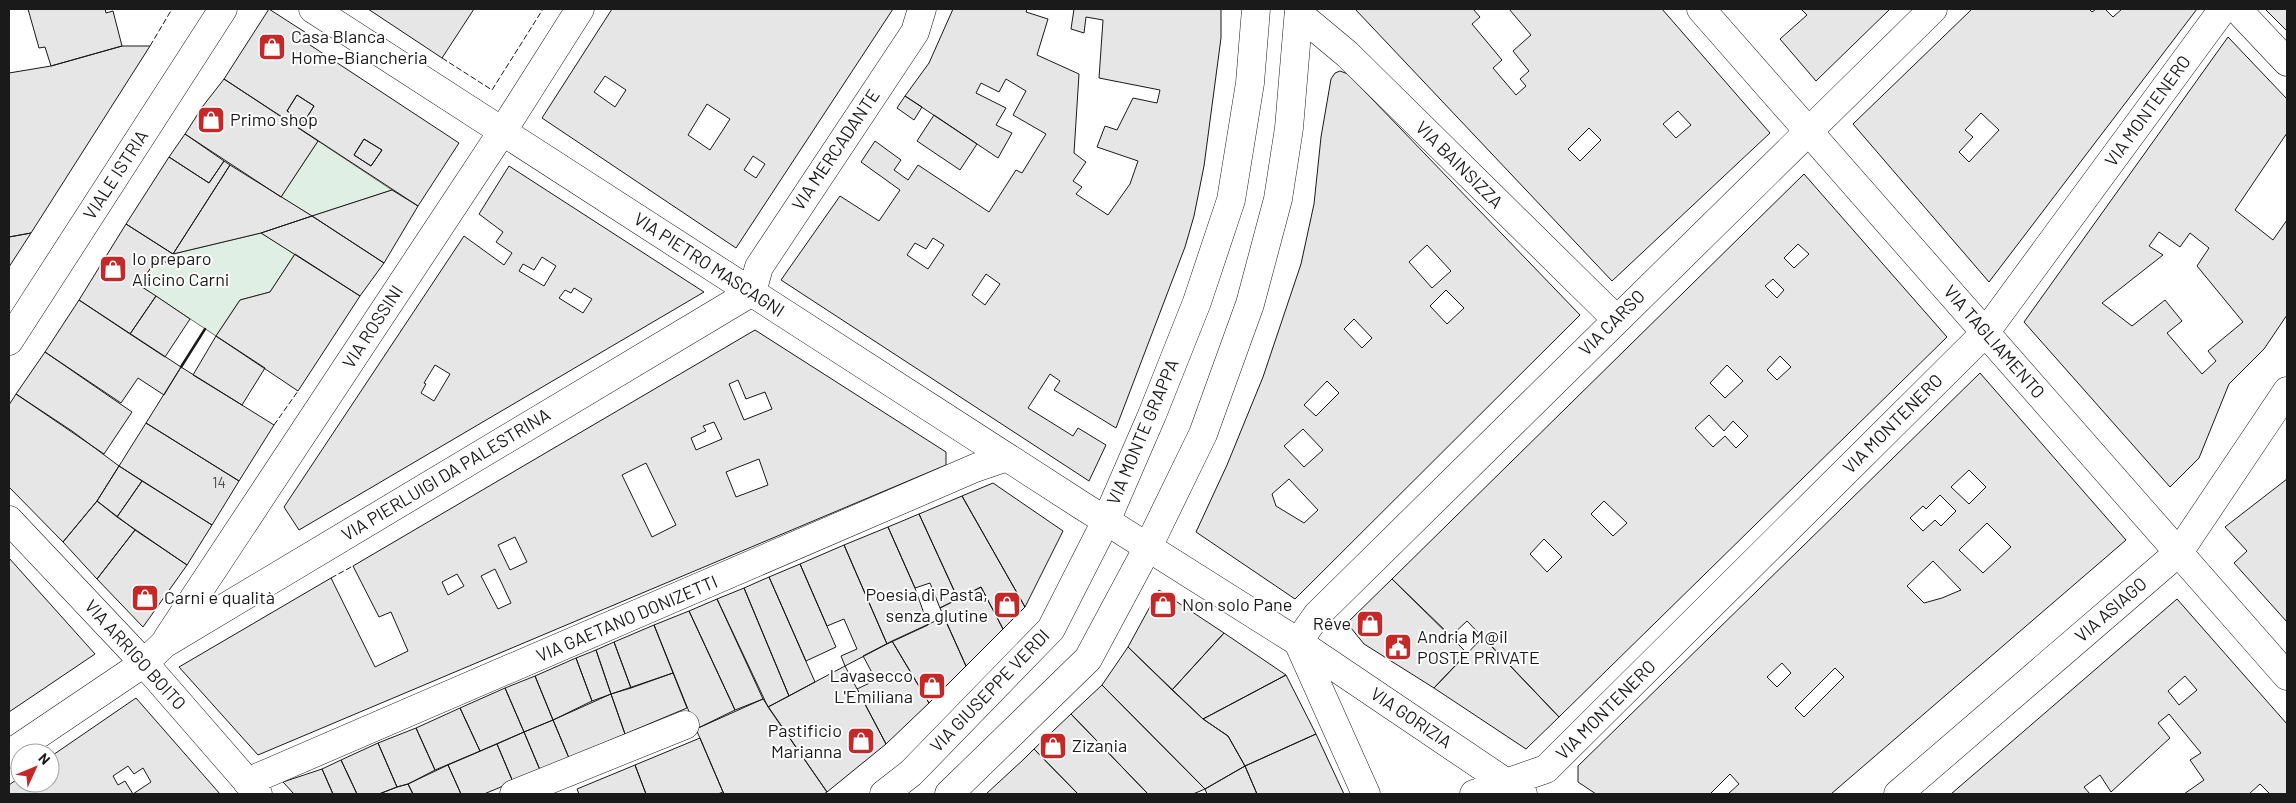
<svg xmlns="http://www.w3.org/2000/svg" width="2296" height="803" viewBox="0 0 2296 803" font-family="Barlow,sans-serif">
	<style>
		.green { fill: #e0efe3; stroke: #6a6a6a }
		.building { fill: #e6e6e6; stroke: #1a1a1a; fill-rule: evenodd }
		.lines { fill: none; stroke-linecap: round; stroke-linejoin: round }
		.minor-casing { stroke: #1a1a1a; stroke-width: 29 }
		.major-casing { stroke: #1a1a1a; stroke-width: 29 }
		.minor { stroke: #fff; stroke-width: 28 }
		.major { stroke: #fff; stroke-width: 28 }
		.fence { stroke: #1a1a1a; stroke-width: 1; stroke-dasharray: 6 2.5; stroke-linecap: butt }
		.wall { stroke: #1a1a1a; stroke-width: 2.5 }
		.labels { text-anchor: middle; stroke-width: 4; stroke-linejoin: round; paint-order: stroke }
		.number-label { font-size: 15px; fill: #4d4d4d }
		.poi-label { font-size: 18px; fill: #1a1a1a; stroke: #fff; text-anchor: start }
		.street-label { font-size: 18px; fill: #1a1a1a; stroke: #fff }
	</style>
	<rect width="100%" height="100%" fill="#fff"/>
	<path class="green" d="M318,141L392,190L312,216L281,197Z
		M261,233L295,254L270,292L240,300L216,336L139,285L158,257L167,263L173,254Z"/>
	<path class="building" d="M28,9H105L106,13L113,11L122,46L51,66L45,47L39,48Z
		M269,9L314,38L310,45L459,143L418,206L224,79ZM297,95L314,106L304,122L287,111ZM364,139L382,150L371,166L354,155Z
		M368,9H474L442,58Z
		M612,9H893L736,248L542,118ZM605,76L626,90L615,107L594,92ZM707,104L730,119L710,150L688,135ZM753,156L765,164L756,178L744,170Z
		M953,9H1027L1026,12L1048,19L1037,55L1079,74L1074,153L1086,162L1073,181L1082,187L1076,194L1108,215L1130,184L1138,161L1097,147L1105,126L1117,130L1133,98L1157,103L1160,90L1099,78L1103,20L1086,17L1084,33L1071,29L1074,9H1221V38L1204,166L1194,216L1185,247L1116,428L1054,390L1060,381L1050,374L1028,408L1073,436L1078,428L1106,445L1089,481L781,280L840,196L879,221L900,190L861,162L875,141L901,160L894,170L908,180L918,165L989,212L1016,170L1022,173L1046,134L1013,115L1026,91L1006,79L999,92L981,83L976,93L1006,108L996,125L1012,133L998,158L905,96L929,63ZM933,238L944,245L928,269L907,255L915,243L926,249ZM986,274L1000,284L985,305L972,295Z
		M1355,9H1473L1480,17L1472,24L1502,60L1493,68L1516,95L1526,86L1520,79L1529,71L1513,51L1531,35L1509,9H1662L1770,133L1612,281ZM1678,111L1691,125L1676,138L1663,124ZM1589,128L1601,140L1580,161L1568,149Z
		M1801,9H1890L1816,81L1780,39L1807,15Z
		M1972,9H2089L2092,12L2096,9H2105L2113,17L2122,9H2197L1989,282L1853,124ZM1981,113L1999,130L1969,162L1959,152L1973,137L1965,130Z
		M2265,9H2287V31Z
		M2228,37L2287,99V133L2235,210L2273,240L2287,220V315L2264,349L2229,384L2199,458L2170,487L2024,322ZM2159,232L2180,247L2190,233L2209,248L2197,266L2243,322L2208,351L2216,361L2202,374L2167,333L2182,321L2165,300L2132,326L2102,303L2163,255L2149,246Z
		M122,46H150L31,233L9,237V73L51,66Z
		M1340,71L1348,74L1580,315L1295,599L1196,532L1227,465L1263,377L1301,264L1314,204L1321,137L1331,79L1335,73ZM1427,245L1451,271L1432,288L1409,262ZM1446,290L1464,308L1447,324L1430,306ZM1354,319L1372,338L1362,348L1344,329ZM1327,381L1339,393L1316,416L1304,405ZM1303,429L1323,450L1304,467L1284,446ZM1289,479L1318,510L1304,523L1276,506L1272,494Z
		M224,79L318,141L281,197L185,134L203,106Z
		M297,95L314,106L304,122L287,111Z
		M905,96L922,107L914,120L897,108Z
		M934,115L977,144L960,170L917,141Z
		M185,134L224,161L209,183L169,157Z
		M364,139L382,150L371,166L354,155Z
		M169,157L209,183L224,161L230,165L173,254L126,224Z
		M230,165L312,216L261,233L173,254Z
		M509,166L704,292L299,530L284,507L464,236L504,265L512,253L496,242L503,232L479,214ZM542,257L556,266L544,286L519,271L523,264L534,270ZM574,288L592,299L583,313L559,298L565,290L571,293ZM435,365L450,374L434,401L421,393L426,384L424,383Z
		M1804,174L1947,337L1559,717L1467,621L1451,636L1392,579ZM1798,244L1809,254L1794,268L1784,258ZM1773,279L1784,290L1777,298L1765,286ZM1780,356L1791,367L1777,380L1767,370ZM1727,365L1743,381L1725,398L1710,383ZM1709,415L1724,431L1733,421L1748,436L1736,448L1725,436L1713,447L1695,428ZM1604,501L1627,523L1613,536L1591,514ZM1544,539L1562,557L1547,572L1530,554Z
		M392,190L418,206L384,263L312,216Z
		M312,216L384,263L360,296L261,233Z
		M126,224L173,254L167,263L158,257L139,285L156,296L130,334L79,300Z
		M31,233L9,267V237Z
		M295,254L360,296L298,391L216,336L240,300L270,292Z
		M156,296L190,319L165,357L130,334Z
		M79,300L181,367L164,395L138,378L121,403L45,352Z
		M755,330L946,452V465L258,755L179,667L331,578L375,667L408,651L391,612L379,617L353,566ZM738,380L746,399L765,392L772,409L744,420L729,384ZM714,422L722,439L696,450L691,438L706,431L703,426ZM759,459L768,485L736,497L726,472ZM646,463L676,525L652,537L622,475ZM515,537L527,562L510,570L498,545ZM495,569L511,603L498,609L481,576ZM457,574L464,586L448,595L442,582Z
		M216,336L265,368L242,405L193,375Z
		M45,352L132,412L104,454L16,394Z
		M181,367L274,425L239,481L146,423Z
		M1980,373L2126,540L1831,794H1728L1739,784L1730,774L1710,794H1596L1578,782V766ZM1969,470L1986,487L1969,504L1951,487ZM1940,495L1956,511L1941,526L1935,520L1923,531L1910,518L1923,506L1926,509ZM1987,523L2011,547L1983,573L1959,550ZM1933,561L1961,590L1942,598L1924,603L1907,586ZM1782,663L1791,673L1777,687L1767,677ZM1835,668L1844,677L1804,717L1795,708Z
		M16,394L72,431L119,466L97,501L63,542L9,487V405Z
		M146,423L239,481L212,525L119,466Z
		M119,466L142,481L117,517L97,501Z
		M2287,479V622L2234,563L2247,551L2225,527Z
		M142,481L212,525L187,565L117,517Z
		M993,483L1063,531L1025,607L962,496Z
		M962,496L1025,607L1003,629L981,587L958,599L919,514Z
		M97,501L135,530L97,579L63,542Z
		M919,514L958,599L940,608L930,583L915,588L888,527Z
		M888,527L915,588L928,625L887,644L844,545Z
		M135,530L187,565L143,627L97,579Z
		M844,545L887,644L845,666L841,656L857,649L844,619L827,626L800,564Z
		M9,558L95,654L9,712Z
		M800,564L836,647L806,661L769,577Z
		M769,577L815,682L789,696L744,588Z
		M1392,579L1467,653L1434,688L1364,644L1347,623Z
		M981,587L1003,629L966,666L940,608Z
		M744,588L789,696L768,707L717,599Z
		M1159,590L1224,633L1172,690L1128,647Z
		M717,599L763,699L735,710L689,611Z
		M2177,599L2287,724V794H2270L2260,784L2249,794H2184L2204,780L2190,760L2201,753L2169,714L2158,723L2170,738L2111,792L2100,775L2084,787L2090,794H1951ZM2185,676L2197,690L2179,705L2168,691Z
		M689,611L735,710L696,729L654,625Z
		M944,617L966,666L929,703L892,641Z
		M654,625L673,673L631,688L614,642Z
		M1224,633L1286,675L1203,719L1172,690Z
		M1483,637L1559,717L1526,749L1434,688Z
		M892,641L929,703L886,744L857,689L876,680L863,656Z
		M614,642L631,688L611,694L596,650Z
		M1128,647L1203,719L1228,736L1245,766L1205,789L1102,685Z
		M596,650L611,694L592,701L576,658Z
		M576,658L592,701L553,720L535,676Z
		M845,666L886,744L827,792L768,707Z
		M673,673L687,708L625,734L611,694Z
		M1286,675L1316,734L1245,766L1228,736L1203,719Z
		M535,676L553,720L524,732L505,688Z
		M1102,685L1205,789L1193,794H1148L1071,714Z
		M505,688L524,732L480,751L460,708Z
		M611,694L625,734L569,758L553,720Z
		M136,698L220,794H9V785L20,777V783H50V757ZM128,766L134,774L143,768L151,782L133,794L125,781L118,785L113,776Z
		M763,699L827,792L824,794H725L723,792L696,729Z
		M460,708L480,751L435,770L416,728Z
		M1071,714L1148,794H1078L1034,749Z
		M553,720L569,758L540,770L524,732Z
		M416,728L435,770L408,784L397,787L378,743Z
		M524,732L540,770L513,782L497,744Z
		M1316,734L1344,794H1257L1245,766Z
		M700,738L723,792L718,794H646L635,765Z
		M378,743L397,787L379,794H357L341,760Z
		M497,744L513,782L484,794H461L448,765Z
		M1034,749L1078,794H986L1024,759Z
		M341,760L357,794H333L322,769Z
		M448,765L461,794H413L408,784Z
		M635,765L646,794H579L577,789Z
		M1245,766L1257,794H1207L1205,789Z
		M322,769L333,794H294L283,782Z
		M408,784L413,794H379L397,787Z"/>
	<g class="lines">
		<g class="minor-casing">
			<path id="minor" d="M313,9L1081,505L1298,642L1523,794
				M1701,9L2287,676
				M2237,9L2287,62
				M1299,14L1347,54L1616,319
				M752,292L759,267L915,32L922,9
				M9,341L223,9
				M9,520L144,663L258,794
				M167,639L502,132L580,9
				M1298,642L1317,615L1933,9
				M1298,642L1366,794
				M9,754L144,663L164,644L752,292
				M247,782L975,468L1007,457
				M514,794L685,725
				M1474,794L1546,769L1985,333L2223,9
				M1898,794L2179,552L2287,391"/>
		</g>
		<g class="major-casing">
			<path id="major" d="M884,794L911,773L1051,629L1106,521L1152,415L1197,302L1231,200L1250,83L1256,9
				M949,794L1088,659L1148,547L1203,434L1250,304L1278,199L1289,128L1299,9"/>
		</g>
		<use href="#minor" class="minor"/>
		<use href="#major" class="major"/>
		<path class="fence" d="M150,46L172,9
			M442,58L492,90L543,9
			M274,425L298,391
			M331,578L353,566"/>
		<path class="wall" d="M181,367L205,329"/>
	</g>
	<defs>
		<g id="shop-square" transform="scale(1.4375)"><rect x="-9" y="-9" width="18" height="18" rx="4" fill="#c62828" stroke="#fff"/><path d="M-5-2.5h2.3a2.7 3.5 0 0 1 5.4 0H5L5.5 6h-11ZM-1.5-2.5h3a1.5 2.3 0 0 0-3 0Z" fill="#fff"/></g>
		<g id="civic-square" transform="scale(1.4375)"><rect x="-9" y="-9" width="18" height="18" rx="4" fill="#c62828" stroke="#fff"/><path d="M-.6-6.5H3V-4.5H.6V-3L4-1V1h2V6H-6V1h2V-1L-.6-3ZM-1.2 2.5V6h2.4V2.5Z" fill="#fff"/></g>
	</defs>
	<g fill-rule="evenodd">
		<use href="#shop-square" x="272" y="47"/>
		<use href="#shop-square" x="211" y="120"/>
		<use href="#shop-square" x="113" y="269"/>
		<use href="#shop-square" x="145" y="598"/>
		<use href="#shop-square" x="1007" y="605"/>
		<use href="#shop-square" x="1163" y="605"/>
		<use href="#shop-square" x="1370" y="624"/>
		<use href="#civic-square" x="1398" y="647"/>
		<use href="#shop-square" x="932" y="686"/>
		<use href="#shop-square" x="861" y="741"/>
		<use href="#shop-square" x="1053" y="746"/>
	</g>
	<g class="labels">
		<g class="number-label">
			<text x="219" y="488">14</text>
		</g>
		<g class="poi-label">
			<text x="291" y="43">Casa Blanca<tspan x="291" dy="21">Home-Biancheria</tspan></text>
			<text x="230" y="126">Primo shop</text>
			<text x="132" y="265">Io preparo<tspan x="132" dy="21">Alicino Carni</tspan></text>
			<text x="988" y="601" text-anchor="end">Poesia di Pasta,<tspan x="988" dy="21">senza glutine</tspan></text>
			<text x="164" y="604">Carni e qualità</text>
			<text x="1182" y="611">Non solo Pane</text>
			<text x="1351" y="630" text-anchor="end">Rêve</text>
			<text x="1417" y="643">Andria M@il<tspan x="1417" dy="21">POSTE PRIVATE</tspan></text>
			<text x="913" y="682" text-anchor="end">Lavasecco<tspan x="913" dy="21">L'Emiliana</tspan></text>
			<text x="842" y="737" text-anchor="end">Pastificio<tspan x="842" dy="21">Marianna</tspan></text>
			<text x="1072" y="752">Zizania</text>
		</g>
		<g class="street-label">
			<text transform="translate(2148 111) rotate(-54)" y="6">VIA MONTENERO</text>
			<text transform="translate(836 150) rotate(-56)" y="6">VIA MERCADANTE</text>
			<text transform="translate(1459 165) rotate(45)" y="6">VIA BAINSIZZA</text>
			<text transform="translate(116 175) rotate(-57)" y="6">VIALE ISTRIA</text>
			<text transform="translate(709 265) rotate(33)" y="6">VIA PIETRO MASCAGNI</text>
			<text transform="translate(1612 323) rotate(-45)" y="6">VIA CARSO</text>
			<text transform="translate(373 327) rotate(-57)" y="6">VIA ROSSINI</text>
			<text transform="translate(1994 342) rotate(49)" y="6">VIA TAGLIAMENTO</text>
			<text transform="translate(1893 424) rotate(-45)" y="6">VIA MONTENERO</text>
			<text transform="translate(1143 432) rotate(-67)" y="6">VIA MONTE GRAPPA</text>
			<text transform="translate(446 475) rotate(-31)" y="6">VIA PIERLUIGI DA PALESTRINA</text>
			<text transform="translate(2111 610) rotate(-41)" y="6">VIA ASIAGO</text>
			<text transform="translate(627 619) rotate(-23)" y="6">VIA GAETANO DONIZETTI</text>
			<text transform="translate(135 655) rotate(48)" y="6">VIA ARRIGO BOITO</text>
			<text transform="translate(990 691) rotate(-46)" y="6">VIA GIUSEPPE VERDI</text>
			<text transform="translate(1606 710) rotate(-45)" y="6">VIA MONTENERO</text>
			<text transform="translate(1411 718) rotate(34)" y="6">VIA GORIZIA</text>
		</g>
	</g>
	<rect width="2296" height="803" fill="none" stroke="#1a1a1a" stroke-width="20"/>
	<g transform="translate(35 768) rotate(46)"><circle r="24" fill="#ffffff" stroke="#a3a3a3"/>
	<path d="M0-4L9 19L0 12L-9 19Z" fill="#c62828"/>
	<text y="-8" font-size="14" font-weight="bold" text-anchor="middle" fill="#1a1a1a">N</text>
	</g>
</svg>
